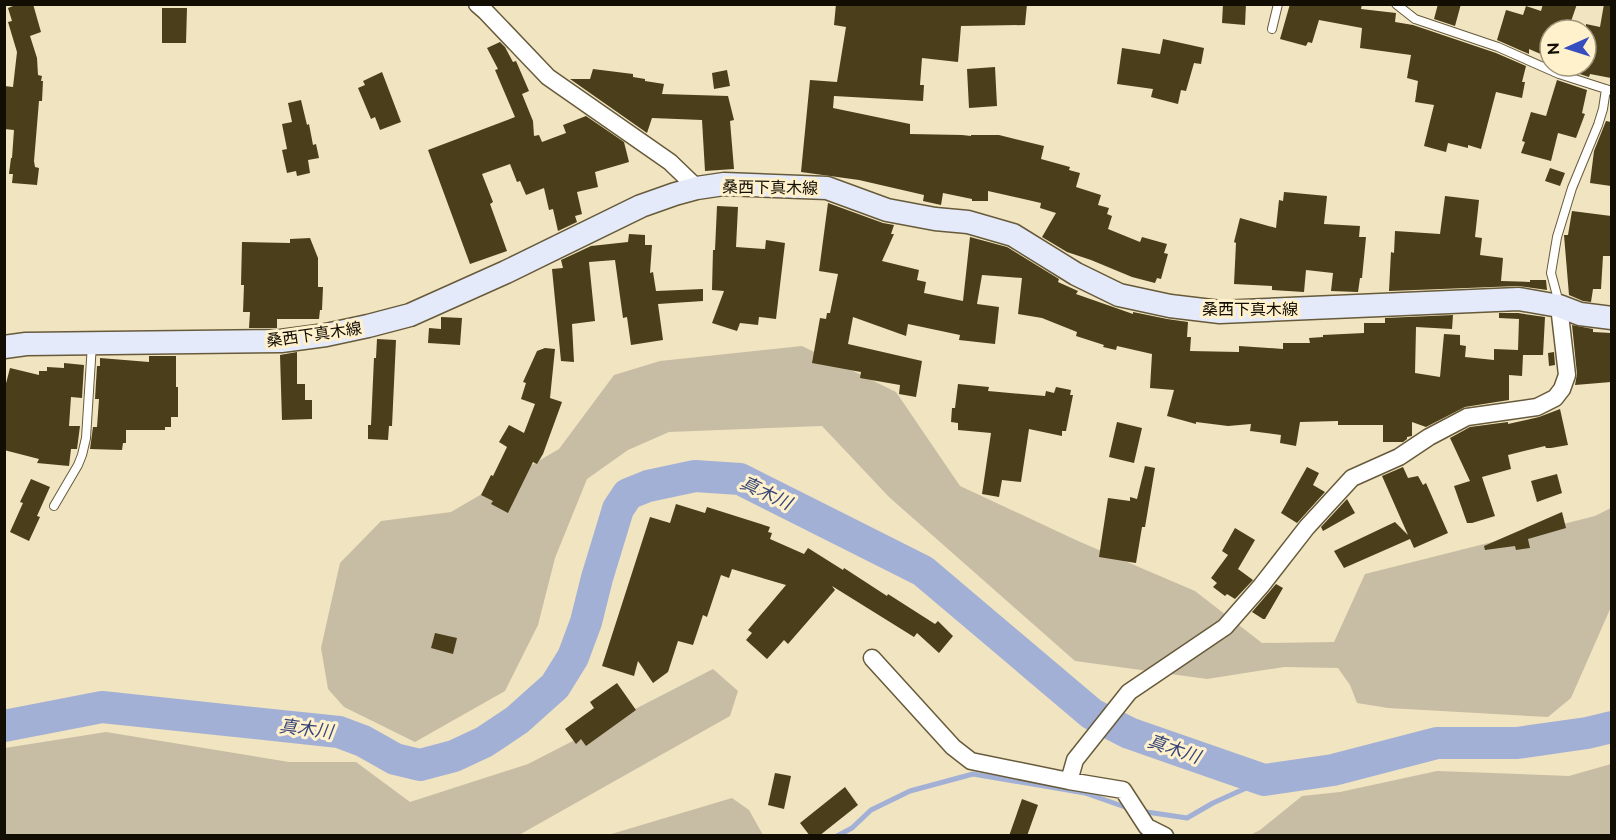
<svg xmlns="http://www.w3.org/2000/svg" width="1616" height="840" viewBox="0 0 1616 840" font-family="Raleway,'Noto Sans JP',sans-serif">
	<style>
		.green { fill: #c7bda5 }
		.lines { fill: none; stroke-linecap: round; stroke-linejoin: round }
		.stream { stroke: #a3b0d6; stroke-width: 5 }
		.river { stroke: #a3b0d6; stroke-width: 32 }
		.building { fill: #4b3e1a }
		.lane-casing { stroke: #665a3a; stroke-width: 10 }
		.street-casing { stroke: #665a3a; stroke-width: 19 }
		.secondary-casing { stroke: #665a3a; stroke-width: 25 }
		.lane { stroke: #fff; stroke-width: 8 }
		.street { stroke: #fff; stroke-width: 16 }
		.secondary { stroke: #e4eafa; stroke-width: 22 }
		.labels { text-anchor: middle; stroke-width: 6; stroke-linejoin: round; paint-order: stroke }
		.street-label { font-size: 16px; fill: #130e03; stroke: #fff1cc }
		.water-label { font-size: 18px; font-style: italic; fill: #374678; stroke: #fff1cc }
	</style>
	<rect width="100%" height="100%" fill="#f1e4c0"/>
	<path class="green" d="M802,346L896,392L960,486L1078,541L1195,591L1262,643L1334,642L1365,574L1595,516L1611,508V607L1571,698L1548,717L1388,708L1357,703L1350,685L1338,668L1284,667L1207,679L1075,661L889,497L822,426L669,432L628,450L587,479L555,558L538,625L505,691L415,742L344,707L328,689L321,648L340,563L381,521L451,512L559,449L614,375L660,361Z
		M713,669L738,691L730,716L519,835L5,836V748L106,732L289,762H356L410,802L528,764Z
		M1611,764V835H1250L1260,830L1302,796L1340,792L1437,771L1569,776Z
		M732,798L749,810L763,835H608Z"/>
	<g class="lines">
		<path class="stream" d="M1140,811L1187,818L1213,803L1264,780
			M837,836L852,828L871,810L910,791L973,774L1085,793L1128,808"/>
		<path class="river" d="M4,726L102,707L339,732L363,741L395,759L420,765L454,756L484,742L517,720L555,686L573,657L586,622L597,578L618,509L628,494L648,486L695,476L740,479L923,571L1092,714L1129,733L1264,780L1333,770L1437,743H1517L1587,733L1612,727"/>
	</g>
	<path class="building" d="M18,4H33L41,32L30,36L37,58L38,75L42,76L41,81H43L42,101H39L34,161L35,167L39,168L37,185L12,183L13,174H9L11,158H12L14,130L4,129V86L13,87L17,52L8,22L12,21L8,8Z
		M836,4H1027L1025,25L961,26L958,62L922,58L920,85H924L923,101L834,96L833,108L910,124V134L962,135L971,136V135H999L1044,146L1041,159L1070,167L1069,170L1080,173L1076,187L1101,195L1098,205L1109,208L1107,214L1112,216L1108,229L1140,242L1142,237L1167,244L1164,253L1168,254L1161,279L1157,278L1155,283L1132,277L1091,260L1067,252L1042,237L1056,213L1040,208L1041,203L988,191V201H972V199L943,193L941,205L923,201L924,195L859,180L801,172L810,80L837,82L846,27L834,25Z
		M1223,4H1246L1245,25L1222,23Z
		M1290,4H1362L1361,9L1396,13L1395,22L1413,25L1496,53L1526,66L1522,82H1525L1522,98L1496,92L1481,149L1468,145V148L1448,143L1446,152L1424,146L1434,105L1415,102L1418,81L1407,78L1411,55L1360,48L1362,28L1319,20L1312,43L1308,42L1306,46L1280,39Z
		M1438,4H1461L1455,26L1434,19Z
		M1543,4H1577L1568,30H1550V58L1529,49V54L1497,40L1506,10L1523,15L1526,6L1541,11Z
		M1604,4H1611V78L1590,74L1589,77L1561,68L1562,66H1586V24L1600,27Z
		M162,8H187L186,43H162Z
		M1163,39L1204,48L1201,64L1194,63L1186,91L1181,90L1178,104L1151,97L1153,89L1117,84L1122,48L1160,54Z
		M500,42L505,47L513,62L516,61L529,91L522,94L533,121L534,136L539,135L542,142L566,133L563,125L586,116L624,142L629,162L595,172L598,187L577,192L582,214L575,216L577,222L558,231L553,209L549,210L544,188L526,195L520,181L517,182L510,164L482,174L493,202L490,204L507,251L470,264L428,150L515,117L495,70L498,69L487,48Z
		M995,67L997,106L969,108L967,69Z
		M593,69L633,74V77L645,79V81L664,84L662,94L728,96L734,120L730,121L734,169L705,171L702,120L652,118L647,133L570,79H590Z
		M727,70L730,86L714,89L712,73Z
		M382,72L401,122L380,130L375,117L371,119L358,88L365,85L363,81Z
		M1557,80L1587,90L1582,113L1585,114L1576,138L1558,133L1551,161L1521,153L1525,142L1522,141L1531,112L1546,116Z
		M301,100L307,125L309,124L313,145L316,144L319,158L308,160L310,173L297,176L296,171L287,173L282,150L287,149L282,124L292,122L288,103Z
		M1606,121L1611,122V186L1590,183L1594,151Z
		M1550,168L1565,173L1560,186L1545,181Z
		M1284,192L1327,196L1324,224L1360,226L1359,237H1366L1362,278H1360L1358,292L1331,291L1333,273L1306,270L1304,292L1272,290V286L1234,284L1236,243L1234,242L1240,218L1276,228L1279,200L1283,201Z
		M1445,196L1479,200L1475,237L1482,238L1480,255L1503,258L1501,281L1530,282V280H1546L1547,290L1518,286L1389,291L1391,252L1394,253L1395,231L1440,234Z
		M828,203L883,223L894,225L891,234H894L882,261L919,270L917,280L926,282L924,293L963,301L970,237L1007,247L1059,279L1058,282L1078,291L1076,294L1133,314V312L1167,319L1188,322L1187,337H1191L1190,351L1239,352V346L1283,349V343H1310L1309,338L1323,337V335L1364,333V323H1385V318L1453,315L1452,329L1416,327L1415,373L1440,377L1444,334L1460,335V345L1466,346L1465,357L1494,360V349L1518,350L1519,319L1499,318V313H1518L1545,317L1543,355H1523L1522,376L1509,375V400L1465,407L1426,427L1412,422V436L1407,437V439L1403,442H1383V425H1338V421L1300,422L1296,446L1280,443L1281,435L1250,431L1251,424L1228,426L1196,422V424L1167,416L1174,390L1150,388L1152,354L1117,346L1116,350L1103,347L1104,345L1076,336L1077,332L1042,318L1018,314L1022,278L982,275L977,304L999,307L995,344L959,340L960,335L908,324L906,336L853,317L848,344L922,361L916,397L899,394L900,385L860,378L861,372L812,363L820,318L826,319L827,313H830L838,274L819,271Z
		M717,206L738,207L736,247L765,249L766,240L785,243L776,319L759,317L758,325L740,323L737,331L712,323L724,291L712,290L713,250H715Z
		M1572,211L1611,216V256H1603L1601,289H1593L1591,302L1583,301L1569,295L1564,235H1568Z
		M629,234L645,235V245H652L650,273L653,272L656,291L703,289V301L658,304L663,340L631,345L627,317L623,318L615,260L589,262L595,321L572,324L574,362L561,361L552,269L563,268L561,260L591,246L628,242Z
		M310,238L318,258V287H323L322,310H320L319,319H277V328H249L250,312H243L244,285H241L242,242L290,243V239Z
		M441,317L462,318L460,345L428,343L429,328L441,329Z
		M1572,325L1593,329V332L1611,333V382L1575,385L1577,374Z
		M377,339L396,340L392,426H389L388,440L368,439V425H371L374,358H376Z
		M545,348L555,349L550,398L562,402L543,454L537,464L533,462L508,513L491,504L493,501L481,495L491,475L493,476L507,447L499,442L509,425L524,433L535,404L521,399L526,383L523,382L537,351Z
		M297,352V384H305V400H312V419L282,420L280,355Z
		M1554,352L1555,365L1549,366L1548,353Z
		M149,356H176V387H178V417H171V427H165V430H126V443H123L122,450L90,449L93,427H97L99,399H95L97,366H100V358L149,362Z
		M64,363L84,365L82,398L71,397L69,426H80L77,449H71L69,466L37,463L39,459L4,450V391L10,368L39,375V371H47V367L64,368Z
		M958,384L989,387L988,391L1045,396L1046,391L1054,393L1056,387L1071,390L1070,395H1073L1066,431H1062V436L1029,429L1021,482L1002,480L999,497L982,494L991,433L958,430V423L951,422L952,408H955Z
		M1560,409L1568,445L1551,448H1546L1545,446L1508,455L1511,469L1482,477L1495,516L1472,523H1467L1454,486L1470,481L1450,438L1470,427L1508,422V424L1539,417Z
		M1117,422L1142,428L1134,463L1109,457Z
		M1145,466L1155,468L1145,527H1142L1136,563L1099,557L1108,498L1130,501V497L1137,499Z
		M1307,467L1319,473L1313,485L1325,492L1297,523L1281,513Z
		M1403,467L1408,478L1418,476L1423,485L1426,483L1448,533L1414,548L1410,539L1344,568L1334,551L1395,522L1408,535L1382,476Z
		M1557,474L1562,493L1537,502L1531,481Z
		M31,479L50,487L37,516L40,517L29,541L10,532L23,503L20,502Z
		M1347,499L1355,513L1323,531L1321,527Z
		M676,504L705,513L707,507L770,527L768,532L772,533L770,539L804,554L808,548L843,570L844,568L887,596L888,594L935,624L938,621L953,636L939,653L917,633L914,637L832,586L835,590L788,644L784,640L767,659L746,640L752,633L748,630L786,585L732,569L729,578L721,575L707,617L703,615L693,645L678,641L668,672L653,683L638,661L634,676L602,666L650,517L670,523Z
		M1562,512L1566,528L1528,539L1530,548L1516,550L1515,546L1485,550L1484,546Z
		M1235,528L1255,540L1238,569L1253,580L1235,599L1227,594L1225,596L1213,587L1217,583L1211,578L1228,555L1222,551Z
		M1276,584L1283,588L1265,619H1263L1252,612Z
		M435,633L457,638L453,654L431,648Z
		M617,683L636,710L586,746L581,739L576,744L565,729L594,708L590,702Z
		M775,773L791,776L784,809L768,805Z
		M845,787L858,805L819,836H810L800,823Z
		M1022,799L1038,805L1027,836H1009Z"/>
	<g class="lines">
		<g class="lane-casing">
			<path id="lane" d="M1396,4L1415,19L1498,47L1559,74L1612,91
				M1272,29L1278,4
				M1559,303L1551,273L1557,237L1572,188L1598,125L1603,109L1606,89
				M54,506L78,465L82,455L86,438L92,344"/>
		</g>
		<g class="street-casing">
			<path id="street" d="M477,4L485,11L548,77L670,162L697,188
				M872,658L953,747L971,761L1069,781L1123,790L1147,827L1165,836
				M1069,781L1075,760L1129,692L1225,627L1261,586L1307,527L1352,478L1399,457L1429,437L1467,417L1537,407L1555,398L1562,389L1567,375L1559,306"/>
		</g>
		<g class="secondary-casing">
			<path id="secondary" d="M4,347L26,344L281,341L326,335L368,326L410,315L506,272L641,206L675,194L697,188L724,184L827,188L887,210L935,219L968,222L1013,235L1076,274L1119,295L1170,306L1220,312L1519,299L1559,306L1580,314L1612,318"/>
		</g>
		<use href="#lane" class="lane"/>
		<use href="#street" class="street"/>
		<use href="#secondary" class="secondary"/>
	</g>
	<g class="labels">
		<g class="street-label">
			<text transform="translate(770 187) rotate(1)" y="6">桑西下真木線</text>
			<text x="1250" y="315">桑西下真木線</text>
			<text transform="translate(314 334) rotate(-8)" y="6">桑西下真木線</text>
		</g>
		<g class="water-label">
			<text transform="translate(766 493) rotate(25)" y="6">真木川</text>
			<text transform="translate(306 729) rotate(7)" y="6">真木川</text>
			<text transform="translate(1174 749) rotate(19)" y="6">真木川</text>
		</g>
	</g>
	<rect width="1616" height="840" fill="none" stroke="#130e03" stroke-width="12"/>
	<g transform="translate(1568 48) rotate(267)"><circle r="28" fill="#fff1cc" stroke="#a1967c" stroke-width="1.5"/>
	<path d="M0-4.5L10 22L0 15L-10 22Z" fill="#364dbf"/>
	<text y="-9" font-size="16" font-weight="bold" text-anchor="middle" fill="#130e03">N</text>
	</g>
</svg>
